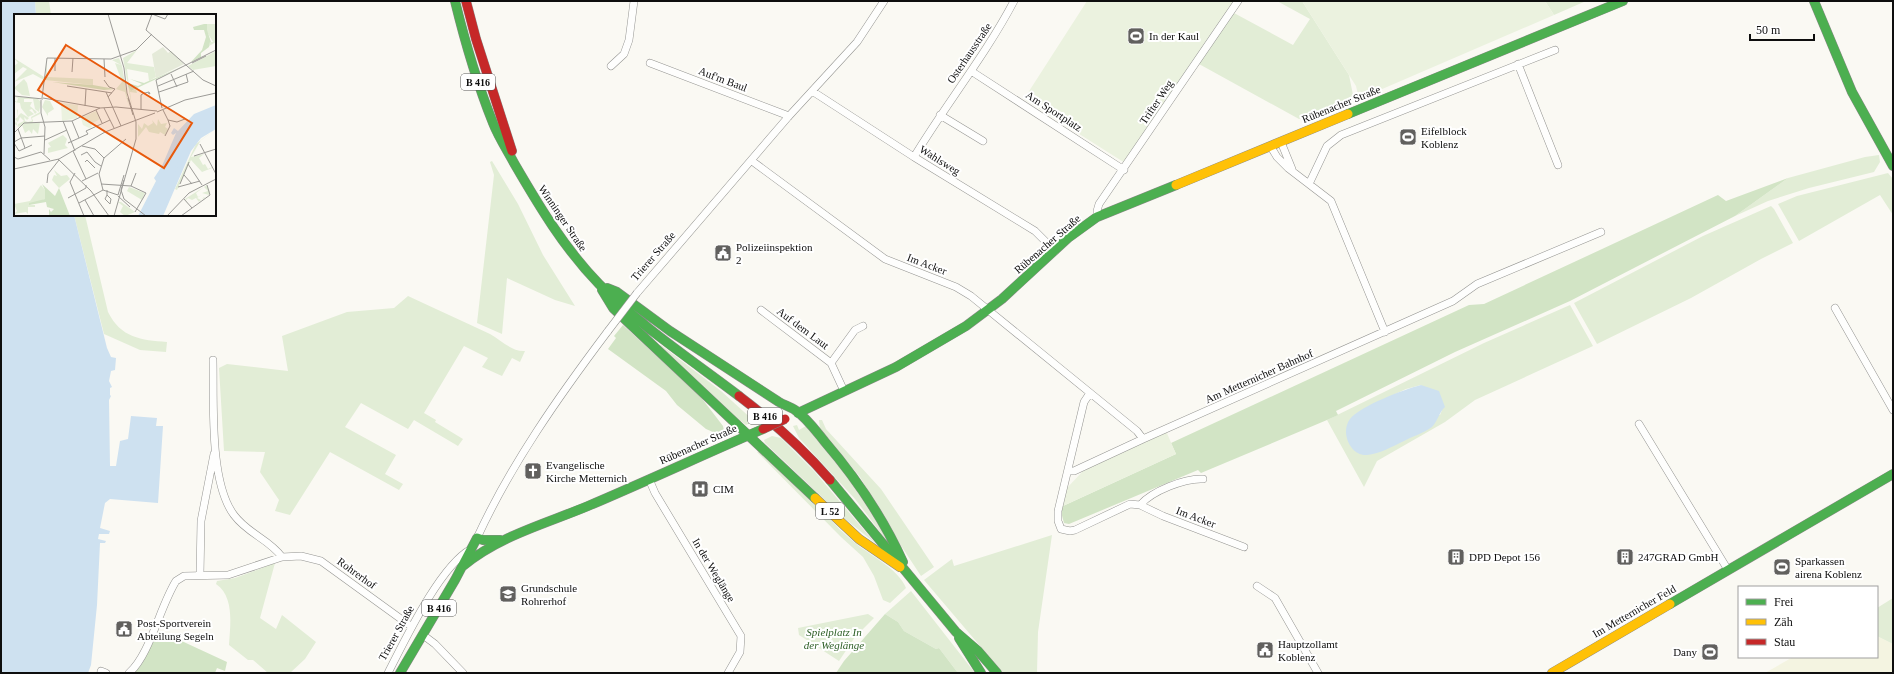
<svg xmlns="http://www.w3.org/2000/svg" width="1894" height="674" viewBox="0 0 1894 674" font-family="Georgia,serif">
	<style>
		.farmland { fill: #f4f4e1 }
		.green { fill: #e2edd6; fill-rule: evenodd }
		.forest { fill: #d2e4c5 }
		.pitch { fill: #ebf2df }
		.water { fill: #cee1f0 }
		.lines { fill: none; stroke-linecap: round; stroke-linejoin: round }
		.street-casing { stroke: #949491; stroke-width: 8 }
		.fast-casing { stroke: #8b8a88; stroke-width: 10 }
		.slow-casing { stroke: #8b8a88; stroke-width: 10 }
		.jam-casing { stroke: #8b8a88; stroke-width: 10 }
		.street { stroke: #fefefd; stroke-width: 7 }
		.fast { stroke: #4caf50; stroke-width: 9 }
		.slow { stroke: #ffc107; stroke-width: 9 }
		.jam { stroke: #c62828; stroke-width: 9 }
		.street-bridge-casing { stroke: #949491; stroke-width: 8; stroke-linecap: butt }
		.jam-bridge-casing { stroke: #82817e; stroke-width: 10; stroke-linecap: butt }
		.street-bridge { stroke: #fefefd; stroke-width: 7 }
		.jam-bridge { stroke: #c62828; stroke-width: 9 }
		.labels { text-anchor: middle; stroke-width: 4; stroke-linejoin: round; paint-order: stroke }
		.shield { fill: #fff; stroke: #565656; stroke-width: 1 }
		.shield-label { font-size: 10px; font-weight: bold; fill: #0e0e0e }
		.poi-label { font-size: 11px; fill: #0e0e0e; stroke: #fff; text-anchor: start }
		.street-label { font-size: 11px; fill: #0e0e0e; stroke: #fff }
		.park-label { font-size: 11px; font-style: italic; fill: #2d5e26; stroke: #fff }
		.inset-river { fill: none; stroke: #cee1f0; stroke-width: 2 }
		.inset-road { fill: none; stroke: #9c9b97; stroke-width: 1 }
		.view { fill: #e8590c; fill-opacity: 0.15; stroke: #e8590c; stroke-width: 2 }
		.inset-edge { fill: none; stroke: #0e0e0e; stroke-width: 2 }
	</style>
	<rect width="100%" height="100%" fill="#faf9f3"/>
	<path class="farmland" d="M1877,636L1893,644V673H1765L1793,657H1877Z"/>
	<path class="green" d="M35,1H49L51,15H36Z
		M1277,1H1302L1349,75L1354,100L1325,108L1299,119L1199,64L1234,13L1293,45L1310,19Z
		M1545,1H1586L1554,15Z
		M1879,155L1880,162L1874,172L1809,188L1768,201L1735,216L1788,178L1865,157Z
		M492,161L518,204L543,255L575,306L555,300L507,278L502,334L477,323L494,175L490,162Z
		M1888,173L1893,179V215L1880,195L1799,241L1778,204L1797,196Z
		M1771,206L1774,209L1793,243L1761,259L1691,298L1597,344L1574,303L1703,236Z
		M74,215H85L108,312C121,338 141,340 167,342L166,352L140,350L104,334Z
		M408,296C435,309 463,321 490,334C501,340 512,352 525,351L520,362L512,358L502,376L482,367L488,358L464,346L424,413L436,420L435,422L463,439L458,446L414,420L408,429L361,403L345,427L396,455L385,474L403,484L399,490L330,452L290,515L275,511L279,500L260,472L265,452L224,451L219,368L227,364L288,371L282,336L347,312L394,308Z
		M1570,305L1593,346L1475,400L1445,422L1377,461L1364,487L1327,420L1484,343ZM1421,385L1442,410L1440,415L1376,403L1406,389Z
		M661,345L721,391L754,421L746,425L741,421L740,422L659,346Z
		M819,420H822L826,429L881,489L934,567L921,576L896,538L860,477L820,429Z
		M797,425L799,430L806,426L861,493L889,540L887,541L855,499L799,438L793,426Z
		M772,436L781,438L814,471L875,543L844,518L765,443L764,440Z
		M760,451L828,515L827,516C835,525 844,534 854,542C869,555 898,568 906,588L890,603L883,600L874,576L863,557L841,537L757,452Z
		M1052,535L1038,632L1037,673H1003L924,580L952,559L954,566Z
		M275,563L260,618L276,629L282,615L316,642L305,659L290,673H268L253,660H248L229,645C230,626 235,597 216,584L217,581L235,578Z
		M911,591L975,673H958L939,648L936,649L904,631L898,622L885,614Z
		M1893,598V644L1877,636V608Z
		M868,614L874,618L855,637L839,661L799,635L798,628Z"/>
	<path class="forest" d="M1788,178L1735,216L1570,301L1455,352L1336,411L1338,415L1327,420L1201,473L1198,470L1069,524L1064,523L1061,512L1063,506L1176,454L1171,443L1469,305L1484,304L1718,195L1726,201Z
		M623,325L700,396L723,426L724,431L720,435L706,429L677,405L666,391L608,349L616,338L614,336Z
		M885,614L898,622L904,631L936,649L939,648L958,673H836L844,661Z
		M160,631L227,662L225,671L217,668L215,673H134C147,662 149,644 160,631Z"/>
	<path class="pitch" d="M1087,1H1235L1125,163L1024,99Z
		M1302,1H1545L1554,15L1359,99L1356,86Z
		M1166,431L1176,454L1063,506L1066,489L1083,471Z"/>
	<path class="water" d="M1,1H35L36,15H15V215H74L107,348L111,357L116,358L115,370L111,371L109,381L112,387L110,388V395L111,396L109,400L110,466H116L120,441L128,439L131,416L157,418L156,426H163L158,503L110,499L105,503L100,528L110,531L109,534H99L98,539L106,541L105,543H100L97,605L91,665L88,673H1Z
		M1421,385L1439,391L1445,407C1439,412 1438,421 1432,427C1424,433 1413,436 1404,441C1393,446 1380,454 1367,455C1350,456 1340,432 1350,419C1360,406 1405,389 1421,385Z"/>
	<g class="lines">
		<g class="street-casing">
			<path id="street" d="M650,63L789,116
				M1518,64L1558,165
				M611,66L624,54L629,40L634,1
				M971,71L1124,170
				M812,91L914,157L1035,231L1055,251
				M940,115L983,141
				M1281,142L1292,169
				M1271,147L1277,157L1288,168L1331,201L1385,332
				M914,157C946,104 985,56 1014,1
				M752,161L885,259L956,287L971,296L1137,431L1143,439L1074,471H1069
				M1309,184L1327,146L1341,135L1555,50
				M1097,217V211L1099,204L1238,1
				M637,293L789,116L857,42L884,1
				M1835,308L1893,410
				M761,310L831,363L844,391
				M213,360C214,402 209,482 234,515C248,534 269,539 282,557
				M831,363L855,330L863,326
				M1090,393L1084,402L1058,511V521L1061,529L1070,531L1075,530L1130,504L1140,505L1163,516L1244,547
				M1639,424L1728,570
				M1143,439L1453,301L1477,284L1601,232
				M649,479L655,493L741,636L740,652L728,673
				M1140,505C1152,491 1185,478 1203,479
				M477,538C511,464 559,396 608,331
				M200,575L201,521L214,454
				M1257,586L1275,598L1318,673
				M423,635L435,644L463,673
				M101,671L106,673
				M129,673C150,655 160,606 176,581L184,576L228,575L282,557L301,556L321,561L412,627
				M388,673C405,640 440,566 471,549"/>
		</g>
		<g class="fast-casing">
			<path id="fast" d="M455,1C465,42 477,83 493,123C498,136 507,150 514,163C539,206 564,248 599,284C639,325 693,361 739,396
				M1814,1L1852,92L1893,166
				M1348,114L1623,1
				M607,288L617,292L670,331L779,402C784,405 791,407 795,410C807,418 816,431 825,442C856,478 883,518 903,562
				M602,290L613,308L815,498
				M798,413L896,367L966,326L1002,299L1068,238L1097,217L1176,185
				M830,480L956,632L978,651L997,673
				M463,566C499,536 545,524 588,506C647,481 705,454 763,429
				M1670,604L1893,474
				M959,638L981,673
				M400,673L455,580L477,538L483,540H500"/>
		</g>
		<g class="slow-casing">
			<path id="slow" d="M1176,185L1348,114
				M815,498L859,539L900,567
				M1552,673L1670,604"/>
		</g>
		<g class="jam-casing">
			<path id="jam" d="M466,1L476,39L512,151
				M739,396C772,421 803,449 830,480"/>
		</g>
		<use href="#street" class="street"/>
		<use href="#fast" class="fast"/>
		<use href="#slow" class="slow"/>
		<use href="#jam" class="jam"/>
		<g class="street-bridge-casing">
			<path id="street-bridge" d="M608,331L637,293"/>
		</g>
		<g class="jam-bridge-casing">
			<path id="jam-bridge" d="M763,429L785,419"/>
		</g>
		<use href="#street-bridge" class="street-bridge"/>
		<use href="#jam-bridge" class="jam-bridge"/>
	</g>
	<defs>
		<g id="stadium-square" transform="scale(0.9)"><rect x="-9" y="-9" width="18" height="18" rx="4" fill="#61605e" stroke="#fff"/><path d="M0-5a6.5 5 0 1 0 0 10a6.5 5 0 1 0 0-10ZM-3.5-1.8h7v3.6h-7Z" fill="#fff"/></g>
		<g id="civic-square" transform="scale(0.9)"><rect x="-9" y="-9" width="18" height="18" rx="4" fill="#61605e" stroke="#fff"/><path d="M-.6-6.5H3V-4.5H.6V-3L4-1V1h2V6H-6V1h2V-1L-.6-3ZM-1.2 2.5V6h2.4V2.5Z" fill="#fff"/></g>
		<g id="church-square" transform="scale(0.9)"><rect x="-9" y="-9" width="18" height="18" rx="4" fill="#61605e" stroke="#fff"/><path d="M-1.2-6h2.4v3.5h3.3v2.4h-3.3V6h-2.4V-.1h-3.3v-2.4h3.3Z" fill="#fff"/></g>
		<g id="hospital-square" transform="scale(0.9)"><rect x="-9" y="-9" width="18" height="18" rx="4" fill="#61605e" stroke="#fff"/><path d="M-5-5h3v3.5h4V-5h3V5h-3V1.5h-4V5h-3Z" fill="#fff"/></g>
		<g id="building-square" transform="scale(0.9)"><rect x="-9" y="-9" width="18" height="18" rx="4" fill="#61605e" stroke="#fff"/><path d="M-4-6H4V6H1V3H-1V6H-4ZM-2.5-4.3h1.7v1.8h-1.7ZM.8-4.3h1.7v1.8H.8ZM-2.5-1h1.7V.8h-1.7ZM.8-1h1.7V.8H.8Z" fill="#fff"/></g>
		<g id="school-square" transform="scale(0.9)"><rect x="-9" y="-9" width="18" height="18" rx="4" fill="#61605e" stroke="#fff"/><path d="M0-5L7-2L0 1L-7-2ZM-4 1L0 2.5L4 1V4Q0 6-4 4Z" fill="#fff"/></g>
	</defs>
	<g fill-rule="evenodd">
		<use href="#stadium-square" x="1136" y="36"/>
		<use href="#stadium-square" x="1408" y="137"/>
		<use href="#civic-square" x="723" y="253"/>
		<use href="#church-square" x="533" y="471"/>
		<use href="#hospital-square" x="700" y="489"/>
		<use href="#building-square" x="1456" y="557"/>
		<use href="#building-square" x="1625" y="557"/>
		<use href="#stadium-square" x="1782" y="567"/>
		<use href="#school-square" x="508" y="594"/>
		<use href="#civic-square" x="124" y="629"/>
		<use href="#civic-square" x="1265" y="650"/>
		<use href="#stadium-square" x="1710" y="652"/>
	</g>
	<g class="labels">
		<g class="shield">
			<rect x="461" y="74" width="34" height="16" rx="3"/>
			<rect x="748" y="408" width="34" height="16" rx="3"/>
			<rect x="816" y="503" width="28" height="16" rx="3"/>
			<rect x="422" y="600" width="34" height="16" rx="3"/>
		</g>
		<g class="shield-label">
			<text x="478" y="86">B 416</text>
			<text x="765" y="420">B 416</text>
			<text x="830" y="515">L 52</text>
			<text x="439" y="612">B 416</text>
		</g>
		<g class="poi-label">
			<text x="1149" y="40">In der Kaul</text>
			<text x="1421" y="135">Eifelblock<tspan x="1421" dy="13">Koblenz</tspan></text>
			<text x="736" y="251">Polizeiinspektion<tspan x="736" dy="13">2</tspan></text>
			<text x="546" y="469">Evangelische<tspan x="546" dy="13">Kirche Metternich</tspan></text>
			<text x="713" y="493">CIM</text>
			<text x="1469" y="561">DPD Depot 156</text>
			<text x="1638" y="561">247GRAD GmbH</text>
			<text x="1795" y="565">Sparkassen<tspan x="1795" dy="13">airena Koblenz</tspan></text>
			<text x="521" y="592">Grundschule<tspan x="521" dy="13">Rohrerhof</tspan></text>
			<text x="137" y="627">Post-Sportverein<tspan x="137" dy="13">Abteilung Segeln</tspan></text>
			<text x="1278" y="648">Hauptzollamt<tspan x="1278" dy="13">Koblenz</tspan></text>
			<text x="1697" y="656" text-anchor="end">Dany</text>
		</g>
		<g class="street-label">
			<text transform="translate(969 53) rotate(-56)" y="4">Osterhausstraße</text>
			<text transform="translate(723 79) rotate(21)" y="4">Auf'm Baul</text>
			<text transform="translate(1156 102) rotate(-56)" y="4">Trifter Weg</text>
			<text transform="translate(1341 104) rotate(-22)" y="4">Rübenacher Straße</text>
			<text transform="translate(1054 111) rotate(33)" y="4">Am Sportplatz</text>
			<text transform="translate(940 160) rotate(32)" y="4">Wahlsweg</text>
			<text transform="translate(563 218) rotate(56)" y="4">Winninger Straße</text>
			<text transform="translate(1047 244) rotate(-41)" y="4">Rübenacher Straße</text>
			<text transform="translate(653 256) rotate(-49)" y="4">Trierer Straße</text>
			<text transform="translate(927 264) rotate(21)" y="4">Im Acker</text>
			<text transform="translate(803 328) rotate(37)" y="4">Auf dem Laut</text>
			<text transform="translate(1259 376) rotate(-24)" y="4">Am Metternicher Bahnhof</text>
			<text transform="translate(698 444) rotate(-24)" y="4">Rübenacher Straße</text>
			<text transform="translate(1196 517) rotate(21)" y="4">Im Acker</text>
			<text transform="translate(714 570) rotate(59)" y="4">In der Weglänge</text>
			<text transform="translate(357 573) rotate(36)" y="4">Rohrerhof</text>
			<text transform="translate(1634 611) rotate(-30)" y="4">Im Metternicher Feld</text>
			<text transform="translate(396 633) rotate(-61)" y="4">Trierer Straße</text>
		</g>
		<g class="park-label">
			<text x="834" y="636">Spielplatz In<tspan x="834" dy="13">der Weglänge</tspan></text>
		</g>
	</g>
	<g transform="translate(14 14)">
		<rect width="202" height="202" fill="#faf9f3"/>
		<path d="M193,10H202V28L195,32L196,28H199L193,18ZM123,36L113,49L140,53L142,63L135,67L134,59L113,55L115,72L117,77L122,75L123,79L116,78L118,93L109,44ZM202,37V52L179,56L174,52ZM0,44L30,63V66L19,60L0,68L13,55L9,53L0,60V52L4,49ZM105,44L108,52L115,93L111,78L102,75L108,68L101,49L107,51L98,46ZM33,46V63L79,65V71L31,66ZM10,65L13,69L16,82L8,81L0,74ZM1,83H7L18,84L24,85L27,88L25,98L21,95L19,85H10V88H18L16,92L23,98L21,100L18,95L15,96L20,100L14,103L7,94L6,89L1,88L0,86L3,88L4,84ZM31,86L36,87L40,95L34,99V102L28,93ZM3,95L4,96V102L7,99L15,104L13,106L10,103L11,107L14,108L18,107L17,103L26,98V100L18,104L19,107L18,109L26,108L24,120L19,115L18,120L15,116L11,119L8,111L5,113L1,110L2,107L4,113V110L10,107L6,103L4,108L1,105L4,103ZM144,105L147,110L153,109L151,113L154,115L151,121L146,118L145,120L135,118L132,113L124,123V110L128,115L130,109L134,112L139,109L138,106L143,112ZM202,115L187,126L177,143L190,140L185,144L189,151L191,150L194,155L198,153V154L188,158L177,146L163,176L161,175L182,130ZM49,121L53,125L51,131L54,134L34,139V134L37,133L34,129ZM40,156L47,162L53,161L56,165L45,174L38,166L40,161L43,162ZM27,171L31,176V185L15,191H21V193H14V200L12,198L0,200L3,197L0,190L16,187ZM193,171L196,178L195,181L188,179L194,177L190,173L182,179L184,183L188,181L191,184L188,185L190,183L188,181L183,184L187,186L185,188L182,184L178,186L174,184L172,186L174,191L171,185ZM115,173L131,179L128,186L113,177ZM104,188H107L121,198L111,202L106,198L109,192Z" fill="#e2edd6"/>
		<path d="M190,10H193V16L197,28H202H196L195,33L187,39V43L177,48L188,36L192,23L190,16H180L179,13ZM172,51L121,75L117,77L114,72V69L124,72L128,70L116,65L130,69ZM38,68L79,71L101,75L90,76ZM28,170L41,182L45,174L56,202H35V195L37,198L40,195L33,193L32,188L15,191V189L31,185V176Z" fill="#d2e4c5"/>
		<path d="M149,33L154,39L157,37L170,50L142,64L138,40Z" fill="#e5ead9"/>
		<path d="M47,89L64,91L63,104L48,107ZM82,97L86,105L77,110L78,113L75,114L69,111L67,104Z" fill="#ebf2df"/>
		<path d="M202,91V115L187,124L177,137L149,202H124L142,167L140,164L148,152L162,119L159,121L157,119L160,114L164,117L180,100Z" fill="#cee1f0"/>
		<path class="inset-river" d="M140,202L174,128L185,115L202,102"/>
		<path class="inset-road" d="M94,0L110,54L113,79M138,0L132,16L189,66L202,72M138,0L151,5L154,0M90,45L91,63M178,49L192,42M41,57V44M58,58L59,44M157,60L163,73M90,66L95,73L101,75L94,83M142,66L202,36M142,66L148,94M53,72L92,78M144,72L180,57M145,78L174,68L172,60M98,79L92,78L107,112M0,82L29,85M28,84L33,44L97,45L122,36L138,20M29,84L86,94L102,93L143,97M114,84L119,101M27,86V99L31,113L30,140M71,92L72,75M90,94L100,114M127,95V81L130,79H131L135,78L136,80L134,79M82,96L88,109M149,96L154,106L163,108L171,105M143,98L171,86L202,79M49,107L61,137M58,107L65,124M4,115L11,134M0,119L10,109L58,107L86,94M74,120L72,117L96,106M151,122L156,112L154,106M31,126L53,116M0,128L7,124L31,122M0,129L5,137L18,131M54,129L74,120M186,130L202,160M68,132L81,135L90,144M59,137L72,165M67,141L73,138L81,148L87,152M180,142L202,135M0,143L4,145L27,138L36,146M90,144L112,125M44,145L77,177L95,202M71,148L73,146L81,154M174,150L188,171M0,155L45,145L91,118L141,99M61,159L56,168L70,202M170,161L178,170M110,166L107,176L110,185L132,202M68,167L84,159M33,169L34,160L45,146M87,170L117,172L132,179L121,198M166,170L175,148M117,172L122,159M164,173L186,167M89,176L85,160L90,144M93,181L91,185L96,190L97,185L93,181V176M104,181L110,161M104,182L116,193M54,184L72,174V171M170,185L178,194M71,186L80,202M65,189L89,176L104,181M100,202L122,125V108L113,79M153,202L175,179L202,165M167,202L196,181L193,171"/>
		<path class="view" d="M52,31L178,109L150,154L24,76Z"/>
		<rect width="202" height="202" class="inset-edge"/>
	</g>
	<rect width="1894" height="674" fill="none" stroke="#0e0e0e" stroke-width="4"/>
	<rect x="1738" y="586" width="140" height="72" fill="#ffffff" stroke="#9f9f9f"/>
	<rect x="1746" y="599" width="20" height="6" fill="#4caf50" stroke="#9f9f9f"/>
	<text x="1774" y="606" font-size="12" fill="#0e0e0e">Frei</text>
	<rect x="1746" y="619" width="20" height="6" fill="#ffc107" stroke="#9f9f9f"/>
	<text x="1774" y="626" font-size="12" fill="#0e0e0e">Zäh</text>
	<rect x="1746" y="639" width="20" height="6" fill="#c62828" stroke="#9f9f9f"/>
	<text x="1774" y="646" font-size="12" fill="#0e0e0e">Stau</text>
	<path d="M1750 34v6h64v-6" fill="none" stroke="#0e0e0e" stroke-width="2"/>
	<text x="1756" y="34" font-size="12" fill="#0e0e0e" stroke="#ffffff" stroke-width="3" paint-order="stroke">50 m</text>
</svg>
